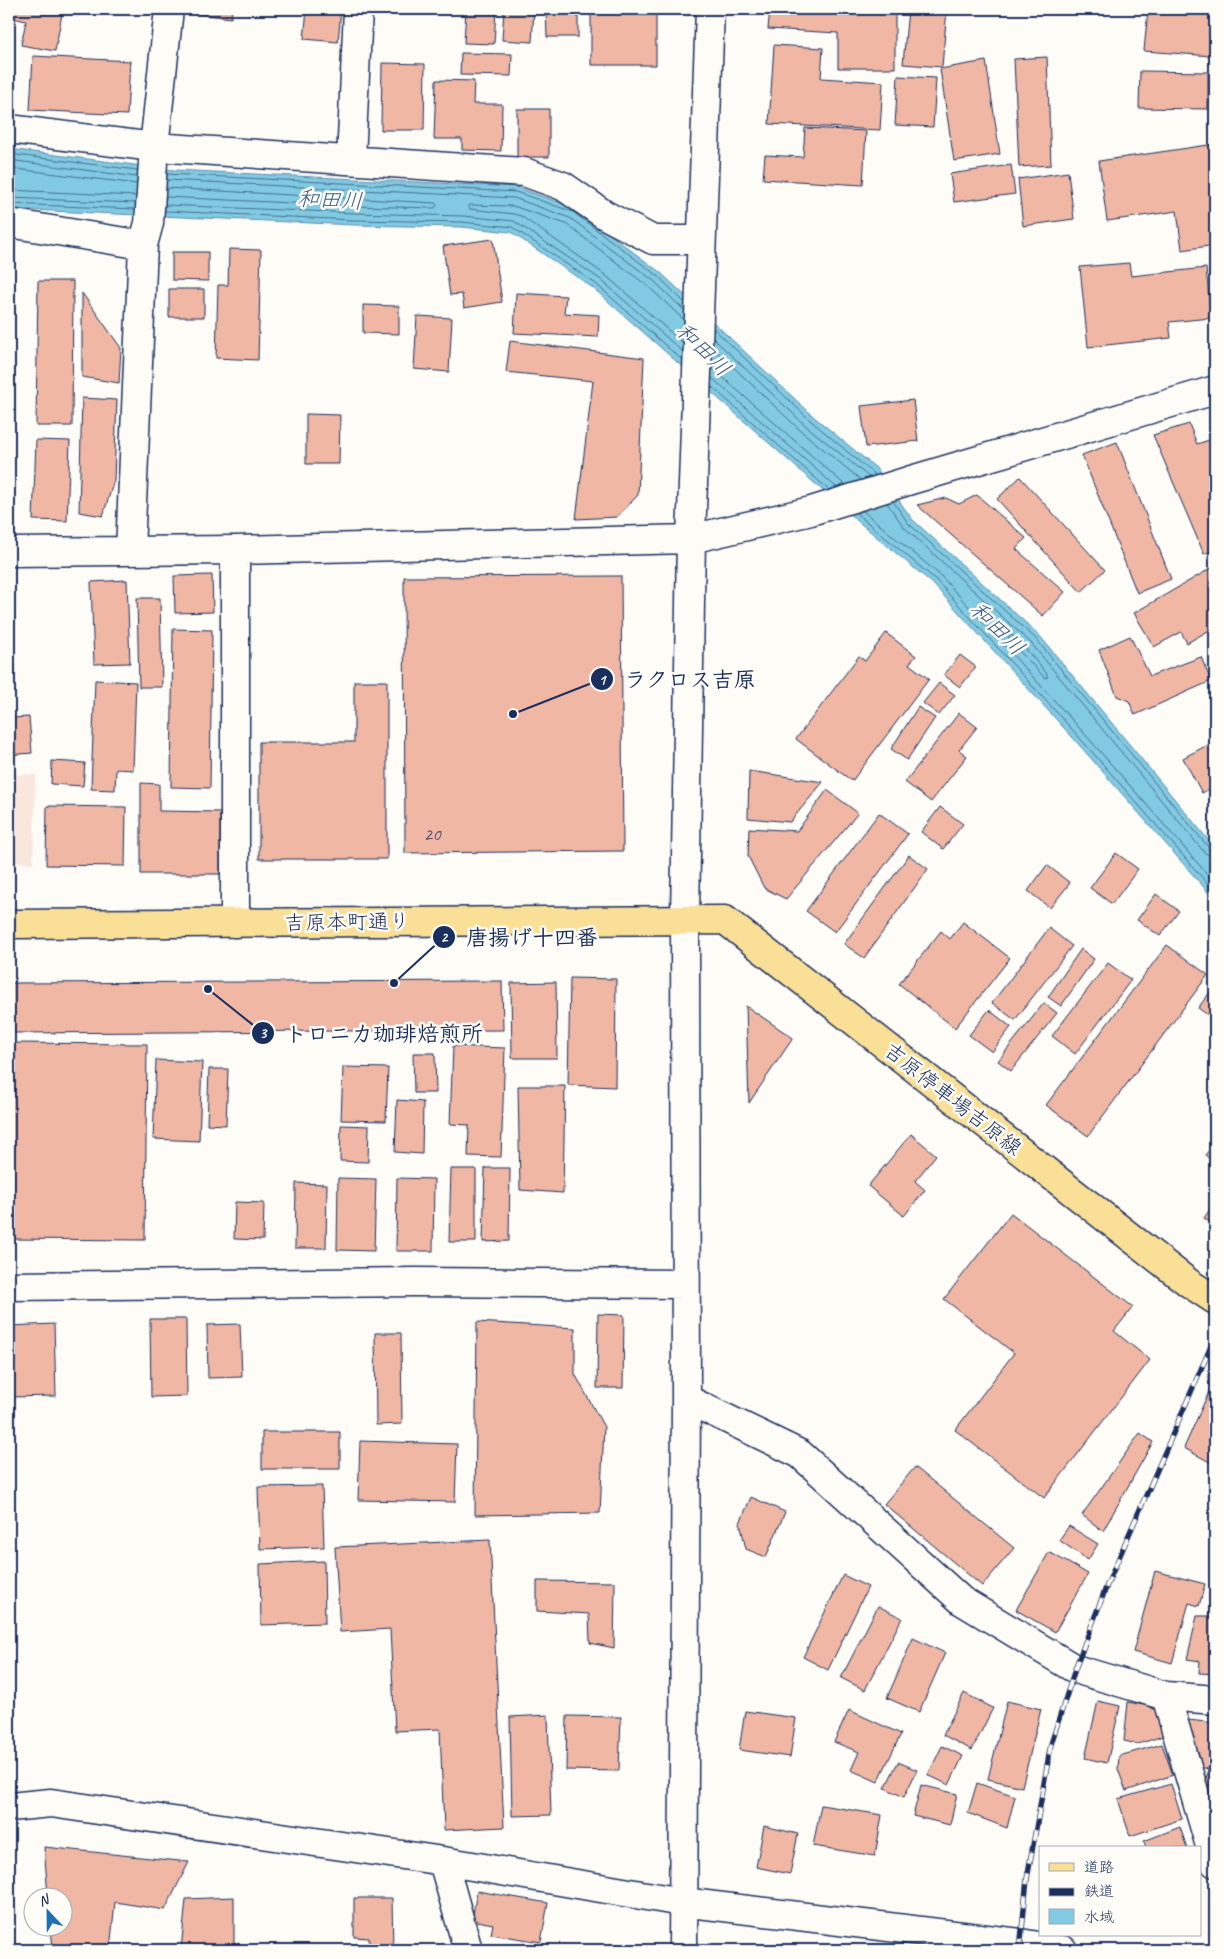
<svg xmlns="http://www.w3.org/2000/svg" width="1224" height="1959" viewBox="0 0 1224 1959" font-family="Caveat,'Klee One',sans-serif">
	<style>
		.built { fill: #f9e7de }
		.water { fill: #82cae2; stroke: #598cad }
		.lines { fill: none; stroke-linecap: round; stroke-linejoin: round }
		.shore { stroke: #446d93; stroke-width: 1 }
		.building { fill: #efb7a4; stroke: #1b2f5e }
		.minor-casing { stroke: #1b2f5e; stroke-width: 31 }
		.major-casing { stroke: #1b2f5e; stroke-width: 31 }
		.minor { stroke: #fdfcf7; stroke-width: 28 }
		.major { stroke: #fadf96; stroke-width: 28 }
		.rail-casing { stroke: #1b2f5e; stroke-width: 5.5 }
		.rail { stroke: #fdfcf7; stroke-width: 4; stroke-dasharray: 11; stroke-linecap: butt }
		.labels { text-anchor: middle; stroke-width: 5; stroke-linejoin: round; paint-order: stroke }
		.number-label { font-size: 19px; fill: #505170 }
		.street-label { font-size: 21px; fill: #1b2f5e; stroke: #fdfcf7 }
		.water-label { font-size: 22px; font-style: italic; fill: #3a5e86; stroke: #fdfcf7 }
		.leader { fill: none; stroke: #1b2f5e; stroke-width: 2 }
		.callout-dot { fill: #1b2f5e; stroke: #fdfcf7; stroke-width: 2 }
		.mark-label { font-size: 15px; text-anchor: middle; font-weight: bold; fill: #fff }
		.callout-label { font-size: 22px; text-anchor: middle; font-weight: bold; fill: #1b2f5e; stroke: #fdfcf7; stroke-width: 5; stroke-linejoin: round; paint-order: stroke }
	</style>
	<rect width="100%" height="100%" fill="#fdfcf7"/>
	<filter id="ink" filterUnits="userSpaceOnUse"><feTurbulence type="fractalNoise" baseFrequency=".02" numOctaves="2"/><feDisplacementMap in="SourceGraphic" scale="10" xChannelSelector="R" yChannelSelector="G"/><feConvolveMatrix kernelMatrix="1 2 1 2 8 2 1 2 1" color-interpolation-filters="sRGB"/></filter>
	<g filter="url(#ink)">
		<path class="built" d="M9,774L36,775L33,863L9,862Z"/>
		<path class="water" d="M9,149L174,170L516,187L575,208L661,273L813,416L876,468L912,519L1039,635L1215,848V900L1074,739L932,583L854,518L593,288L511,232L462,227L354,225L9,209Z"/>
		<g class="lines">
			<path class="shore" d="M9,154L137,170
				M9,160L137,177
				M9,168L137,184
				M167,174L516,192L573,212L658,276L684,302
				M167,180L514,198L570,218L654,281L684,310
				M9,190L136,196
				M166,197L354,206L435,208L437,205L435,203L166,188
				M9,198L135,203
				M9,204L135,209
				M165,205L354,213L463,216L514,221L600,279L683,352
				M165,211L354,220L462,222L512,227L596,284L682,360
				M714,329L810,420L875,475
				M713,338L805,425L869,477
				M683,343L604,274L521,216L514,214L470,209L468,205L513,206L566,224L649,287L684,320
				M713,348L800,430L861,480
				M712,368L845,485
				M712,378L836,487
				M711,386L829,490
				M893,501L908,523L1035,638L1209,848L1215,851
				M887,503L904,527L1031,643L1204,852L1210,856L1215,857
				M863,511L940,575L1083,732L1215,883
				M856,513L936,580L1078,736L1215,892
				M1009,636H1013L1025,648L1047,674V678L1044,677L1009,640Z"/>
		</g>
		<path class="building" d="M9,9H63L55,51L21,45L26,21L9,17Z
			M198,9H232L231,18L198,14Z
			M307,9H341L338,42L304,39Z
			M466,9H496L494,44L464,43Z
			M504,9H534L532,42L502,40Z
			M546,9H578V37H547Z
			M591,9H652L656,16V65H591Z
			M770,9H895V68H838V33L768,29Z
			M908,9H947L942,67L903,64Z
			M1148,9L1215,12L1212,56L1144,51Z
			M774,45L823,48L821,78L883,82L880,130L769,124Z
			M461,53L512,54L511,76L460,75Z
			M33,56L130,61L127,115L30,110Z
			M1047,57L1051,165L1019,167L1014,59Z
			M986,61L1000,154L954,161L940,69Z
			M382,63L425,64L424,130H381Z
			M1140,71L1208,72V109L1139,108Z
			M898,76L936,78L933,127L895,125Z
			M436,80L474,81L473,104H502L501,151L462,150V139H434Z
			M517,109H549V157H517Z
			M805,128L866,131L863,185L763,179L765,155L803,157Z
			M1215,144V245L1182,250L1177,211L1107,221L1099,161Z
			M1011,165L1015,194L954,202L950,174Z
			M1068,172L1074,219L1023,226L1018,179Z
			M493,239L502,302L464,308L462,294L450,295L443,246Z
			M229,249L261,250L258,360L216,358L218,285H228Z
			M172,252H208V281L172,280Z
			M1129,263L1131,276L1206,268L1211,318L1169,322L1171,338L1088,347L1080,267Z
			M38,281H73L72,426H36Z
			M169,289H204V317H169Z
			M82,293L121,348L119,383L82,377Z
			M516,293L566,296L564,313L599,315L598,337L514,333Z
			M363,305L399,306V334L363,333Z
			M417,316L452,318L449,372L414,369Z
			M510,341L644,358L638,495L617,517L576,519L593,381L506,372Z
			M82,398L117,400L114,480L103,516L79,512Z
			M913,400L918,441L866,447L861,406Z
			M306,414L340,415L339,464H306Z
			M1189,424L1197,444L1215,438V481L1211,483L1215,494V549L1204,554L1153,435Z
			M36,440L70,441L67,521L33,520Z
			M1117,442L1171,579L1137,593L1082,455Z
			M1020,477L1105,570L1081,592L997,499Z
			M977,495L1026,538L1016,549L1065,592L1043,616L917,505L946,498L959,504Z
			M1215,566V627L1187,643L1181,632L1154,647L1134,613Z
			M212,575L213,612L175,613L174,576Z
			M621,576L623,851L405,853L404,577Z
			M127,580L130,663L94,664L91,582Z
			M137,598H160L162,687H139Z
			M173,629L212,630L210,788L171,787Z
			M886,633L916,656L909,664L929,679L852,781L796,739L859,656L865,661Z
			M1130,636L1150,676L1201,657L1211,681L1135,715L1129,701L1117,696L1099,650Z
			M960,655L976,667L960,687L944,675Z
			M95,680L136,682L133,770L116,769L115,790L91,789Z
			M354,681H387V859H259V742H354Z
			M939,683L955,695L939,715L923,703Z
			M918,707L935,718L907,760L891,749Z
			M959,713L977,727L959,750L967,756L931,802L905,782Z
			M29,717L32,753L9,755V718Z
			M1215,741V786L1202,793L1183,758Z
			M52,761L85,763L83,786L51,784Z
			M749,771L823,782L790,822L748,818Z
			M141,783L159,784V811L220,812V874H141Z
			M827,790L858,813L786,899L764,888L748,856L749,828L797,831Z
			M47,806L126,807L125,866L46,865Z
			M940,807L963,824L943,849L921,832Z
			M879,813L908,834L835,932L806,911Z
			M1116,853L1138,869L1112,904L1090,888Z
			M909,855L928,869L864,958L844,944Z
			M1047,865L1070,883L1050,908L1028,891Z
			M1156,894L1179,911L1160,936L1137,920Z
			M963,922L1010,958L955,1028L899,984L941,931L950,939Z
			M1049,928L1072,946L1015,1020L992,1003Z
			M1167,945L1208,975L1088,1136L1046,1105Z
			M1081,949L1094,959L1061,1006L1048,997Z
			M1108,963L1131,980L1075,1054L1052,1036Z
			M570,978L616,979L615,1087L568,1085Z
			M502,981L503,1030L9,1033V983Z
			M556,982L557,1058H512L511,983Z
			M1211,991L1215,994V1020L1198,1008Z
			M1044,1003L1057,1013L1011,1071L998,1061Z
			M746,1006L793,1038L749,1103Z
			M989,1010L1011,1027L992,1052L969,1035Z
			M9,1043L147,1044L145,1240L9,1239Z
			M453,1046L505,1048L501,1157L468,1156L469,1125L450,1124Z
			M413,1053H435L436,1093H414Z
			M156,1060L202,1062L199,1141L153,1139Z
			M343,1067L388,1068L386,1121L341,1120Z
			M209,1069H228L226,1125L207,1124Z
			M518,1086H565L563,1193L520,1190Z
			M397,1100L423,1102L422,1154L395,1152Z
			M341,1125L369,1126L368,1162L340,1161Z
			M911,1134L936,1155L915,1181L925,1190L904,1216L868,1186Z
			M1215,1143V1163L1205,1155Z
			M485,1168H510L509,1241L483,1242Z
			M451,1169H476V1242H449Z
			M338,1178L376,1179L374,1251L337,1250Z
			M397,1178L434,1179L433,1251H396Z
			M296,1183L327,1184L326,1248H295Z
			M235,1202L264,1203L263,1240L234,1239Z
			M1215,1202V1226L1204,1218Z
			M1011,1213L1133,1307L1114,1331L1150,1360L1044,1498L955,1430L1014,1353L944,1299Z
			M598,1314L624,1315L623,1388H597Z
			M150,1319H186L187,1396L151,1397Z
			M477,1322L575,1328V1374L604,1427L600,1513L475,1515Z
			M54,1324L56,1396L9,1397V1326Z
			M240,1324L242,1377L208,1378L207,1325Z
			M375,1333H401L402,1424L376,1425Z
			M1215,1378V1465L1184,1448Z
			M262,1432H340V1469H262Z
			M1140,1433L1153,1442L1103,1531L1082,1515Z
			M360,1441L457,1444L455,1502L358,1500Z
			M915,1467L1014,1548L982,1586L884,1504Z
			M322,1486L324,1547L260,1549L258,1487Z
			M751,1497L785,1512L766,1557L746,1549L740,1523Z
			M1069,1526L1098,1544L1088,1560L1059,1540Z
			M490,1540L504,1827L444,1830L440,1729L395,1731L390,1629L340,1632L335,1547Z
			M1049,1552L1088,1574L1055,1632L1016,1610Z
			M324,1561L325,1623L261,1625L260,1564Z
			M1155,1571L1205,1584L1199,1606L1189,1603L1172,1663L1133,1652Z
			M843,1575L868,1587L828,1670L803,1657Z
			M537,1581L615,1582L614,1648L590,1643L589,1614L537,1611Z
			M878,1606L902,1618L865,1690L841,1678Z
			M1212,1607H1215V1674L1199,1673L1200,1661L1187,1659L1197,1616H1208Z
			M913,1638L945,1653L919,1712L887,1698Z
			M964,1693L993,1708L972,1750L943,1735Z
			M1007,1701L1041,1709L1022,1787L988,1779Z
			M1098,1701L1120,1706L1107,1763L1085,1758Z
			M1128,1702L1149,1706L1158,1712L1163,1736L1138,1744L1124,1741Z
			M849,1710L901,1734L878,1782L851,1770L859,1752L834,1742Z
			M745,1711L796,1718L790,1757L739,1750Z
			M548,1715L551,1815L512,1816L510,1717Z
			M567,1716L621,1717L619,1771L566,1770Z
			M1188,1720L1215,1723V1786L1205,1785L1208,1769L1201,1767Z
			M1162,1744L1173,1775L1126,1791L1118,1769L1119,1756Z
			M942,1746L963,1756L949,1785L928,1775Z
			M898,1762L917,1770L904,1797L885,1788Z
			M977,1783L1015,1796L1007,1828L968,1813Z
			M1171,1784L1182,1819L1130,1836L1118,1799Z
			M921,1785L957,1794L950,1825L913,1816Z
			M821,1805L882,1815L875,1856L813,1846Z
			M764,1826L798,1834L790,1874L756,1867Z
			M1180,1827L1187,1848H1146L1144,1841Z
			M44,1847L189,1862L165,1910L115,1902L110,1950H53L51,1926H62V1896H48Z
			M477,1891L548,1903L541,1942L491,1934L493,1924L472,1920Z
			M234,1897V1950H181L186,1899Z
			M354,1898H392L393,1950H369V1938L354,1937Z"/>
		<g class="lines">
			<g class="minor-casing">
				<path id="minor" d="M9,129L154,147L524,172L563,186L605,215L653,240H701
					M351,160L358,9
					M9,223L143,245
					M235,550V923
					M130,551L143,245L149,223L154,147L169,9
					M9,552L235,550L691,539L811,511L911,480L1215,390
					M9,1286L415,1282L685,1284
					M686,1399L800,1454L962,1601L1075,1669L1166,1696L1215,1700
					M1166,1696L1215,1863
					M9,1807L51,1803L443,1861L682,1902L1020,1943L1063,1950
					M443,1861L468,1950
					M683,1950L686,1399L685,919L691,539L710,9"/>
			</g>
			<g class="major-casing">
				<path id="major" d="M9,924L725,920L1189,1283L1215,1300"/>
			</g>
			<use href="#minor" class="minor"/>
			<use href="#major" class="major"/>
			<g class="rail-casing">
				<path id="rail" d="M1020,1950L1027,1879L1051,1744L1075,1669L1107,1585L1215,1337"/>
			</g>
			<use href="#rail" class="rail"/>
		</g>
	</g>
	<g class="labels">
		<g class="number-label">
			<text x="432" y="840">20</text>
		</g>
		<g class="street-label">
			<text transform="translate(347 922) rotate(-1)" y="7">吉原本町通り</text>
			<text transform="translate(953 1099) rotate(38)" y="7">吉原停車場吉原線</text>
		</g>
		<g class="water-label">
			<text transform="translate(330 199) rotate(3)" y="8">和田川</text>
			<text transform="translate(704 349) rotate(44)" y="8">和田川</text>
			<text transform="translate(998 628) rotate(44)" y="8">和田川</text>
		</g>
	</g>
	<path class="leader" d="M513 714L602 679M394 983L444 937M208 989L263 1033"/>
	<g class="callout-dot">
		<circle cx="513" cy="714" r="5"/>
		<circle cx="394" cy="983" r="5"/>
		<circle cx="208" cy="989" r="5"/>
		<circle cx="602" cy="679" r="12"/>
		<circle cx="444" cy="937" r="12"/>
		<circle cx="263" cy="1033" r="12"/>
	</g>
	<g class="mark-label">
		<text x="602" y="685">1</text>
		<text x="444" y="942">2</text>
		<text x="263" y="1038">3</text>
	</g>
	<g class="callout-label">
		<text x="690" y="687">ラクロス吉原</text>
		<text x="532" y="945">唐揚げ十四番</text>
		<text x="384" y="1041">トロニカ珈琲焙煎所</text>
	</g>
	<rect width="1224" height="1959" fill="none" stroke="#fdfcf7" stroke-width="30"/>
	<rect x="15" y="15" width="1194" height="1929" fill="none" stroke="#1b2f5e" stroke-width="2" filter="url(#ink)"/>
	<rect x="1039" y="1846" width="162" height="90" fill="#fdfcf7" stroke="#a3aaba"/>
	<rect x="1049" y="1863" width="25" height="8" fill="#fadf96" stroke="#a3aaba"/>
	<text x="1084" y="1872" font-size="15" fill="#1b2f5e">道路</text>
	<rect x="1049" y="1888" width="25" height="8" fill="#1b2f5e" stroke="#a3aaba"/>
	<text x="1084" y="1896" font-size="15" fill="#1b2f5e">鉄道</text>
	<rect x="1049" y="1909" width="25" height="15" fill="#82cae2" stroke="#a3aaba"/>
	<text x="1084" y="1922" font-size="15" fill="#1b2f5e">水域</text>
	<g transform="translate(48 1912) rotate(338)"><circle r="24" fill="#fdfcf7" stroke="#a3aaba"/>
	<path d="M0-4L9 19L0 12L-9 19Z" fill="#1f6fb2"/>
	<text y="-8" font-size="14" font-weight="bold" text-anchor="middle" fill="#1b2f5e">N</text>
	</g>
</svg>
